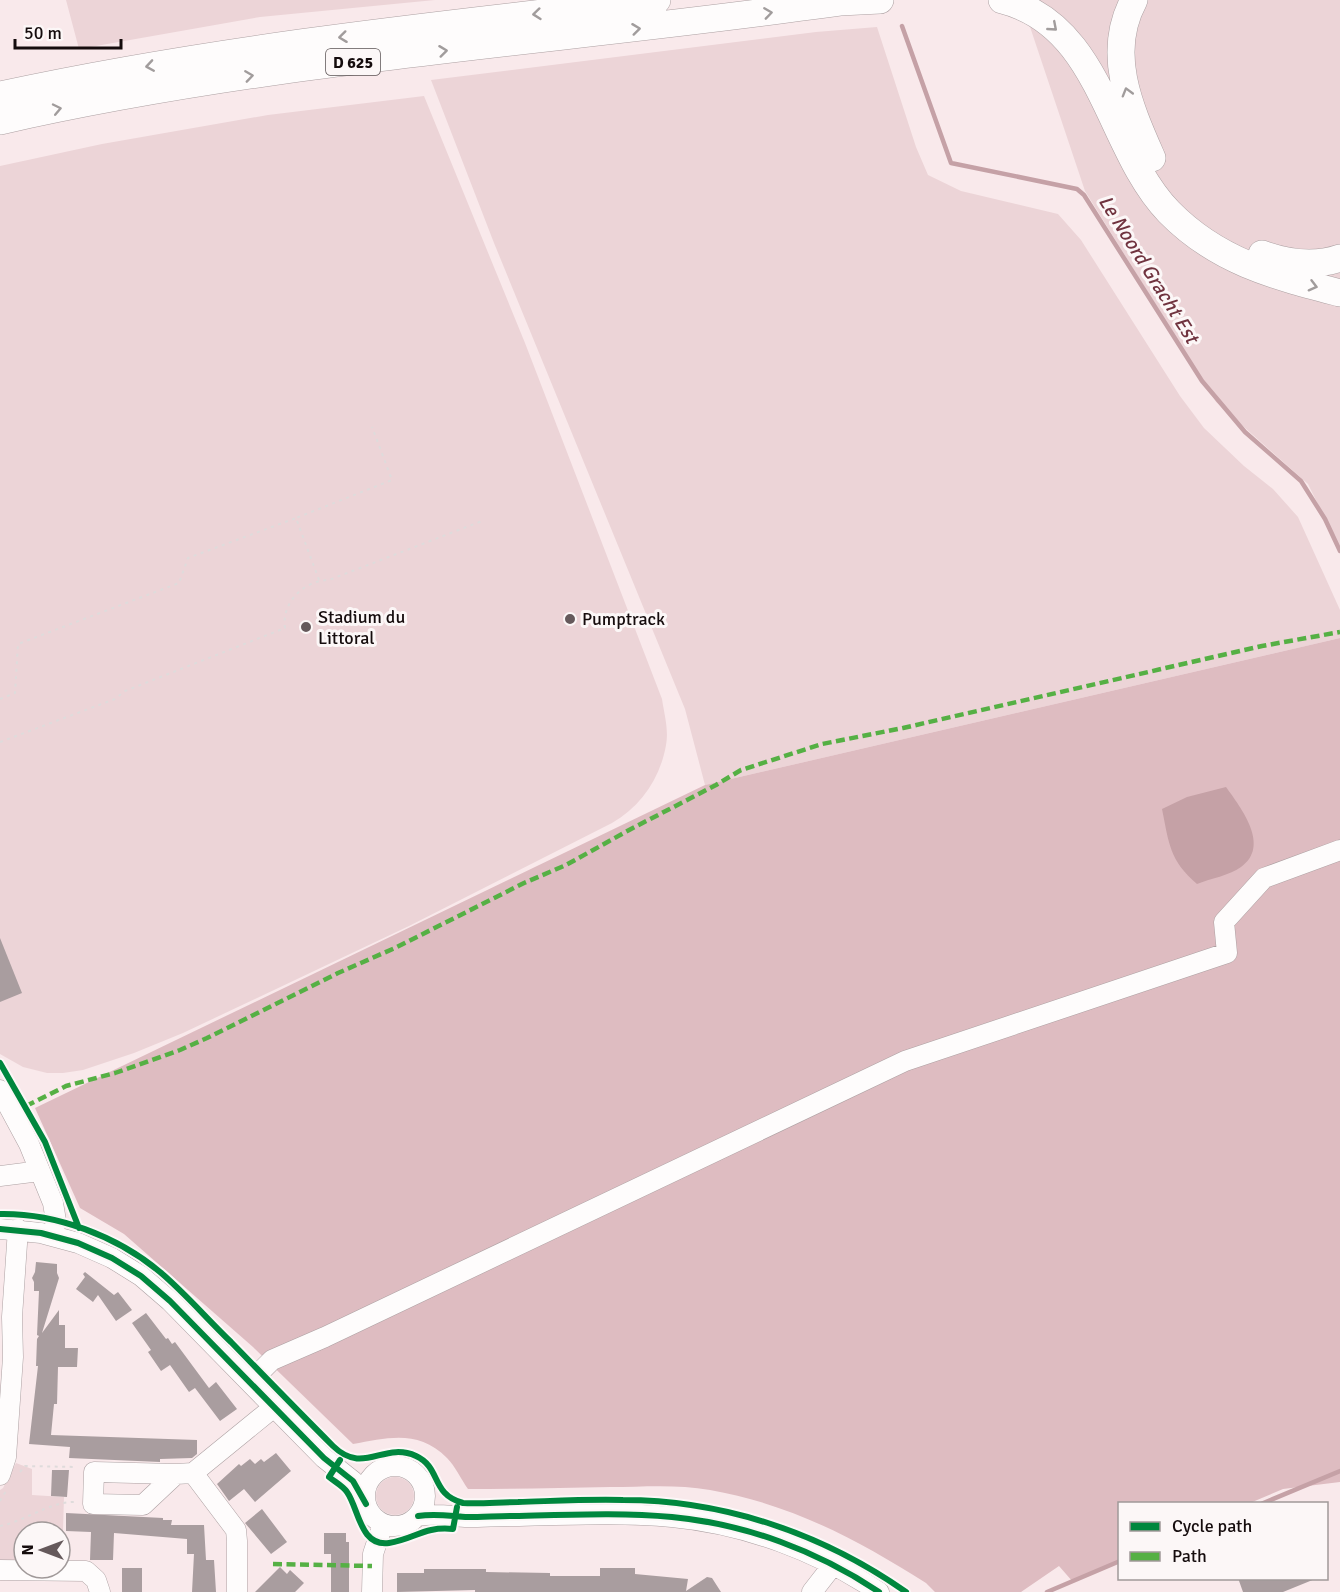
<svg xmlns="http://www.w3.org/2000/svg" width="1340" height="1592" viewBox="0 0 1340 1592" font-family="Signika,sans-serif">
	<style>
		.green { fill: #ecd4d7 }
		.forest { fill: #debcc1 }
		.water { fill: #c5a1a6 }
		.lines { fill: none; stroke-linecap: round; stroke-linejoin: round }
		.stream { stroke: #c5a1a6; stroke-width: 4.5 }
		.building { fill: #a99d9f }
		.minor-casing { stroke: #aca0a2; stroke-width: 21 }
		.highway-casing { stroke: #aca0a2; stroke-width: 28 }
		.path { stroke: #dfdbdb; stroke-width: 2; stroke-dasharray: 3 4.5; stroke-linecap: butt }
		.minor { stroke: #fefcfc; stroke-width: 20 }
		.highway { stroke: #fefcfc; stroke-width: 27 }
		.quiet { stroke: #55b044; stroke-width: 4.5; stroke-dasharray: 9 4.5; stroke-linecap: butt }
		.cycleway-casing { stroke: #fcf7f7; stroke-width: 10 }
		.cycleway { stroke: #00873e; stroke-width: 6 }
		.oneway { stroke: #a19c9c }
		.poi-dot { fill: #65595b; stroke: #fcf7f7; stroke-width: 2 }
		.labels { text-anchor: middle; stroke-width: 6; stroke-linejoin: round; paint-order: stroke }
		.shield { fill: #fcf7f7; stroke: #5a5253; stroke-width: 1.5 }
		.shield-label { font-size: 16px; font-weight: bold; fill: #150c0d }
		.poi-label { font-size: 18px; fill: #150c0d; stroke: #fcf7f7; text-anchor: start }
		.water-label { font-size: 20px; font-style: italic; fill: #70333f; stroke: #fcf7f7 }
	</style>
	<rect width="100%" height="100%" fill="#f9e9eb"/>
	<path class="green" d="M66,0H435L260,17L79,49Z
		M1021,0H1340V549L1308,484L1216,402L1085,191Z
		M877,27L916,147L928,175L961,191L1058,214L1081,240L1180,396L1204,428L1244,466L1273,489L1298,517L1340,610V638L705,785L685,709L494,243L431,80L816,32Z
		M424,96L525,343L662,699C664,713 669,730 666,745C660,779 641,806 612,823L409,926L183,1033L134,1053L83,1070L63,1073H47L23,1067L0,1054V166L102,144L268,115Z
		M16,1463L32,1469V1495L64,1497L62,1563H60V1532H24V1563L0,1564V1490L3,1488Z
		M376 1496a19 19 0 1 1 38 0a19 19 0 1 1-38 0Z"/>
	<path class="forest" d="M1340,638V1482L1283,1489L1250,1503L1120,1504L1119,1561L1073,1582L1059,1566L1021,1592H935L926,1583C858,1540 791,1504 710,1490C677,1484 643,1487 610,1487C562,1488 515,1489 468,1489C461,1479 455,1466 447,1458C418,1429 388,1438 353,1444L253,1347L124,1234L80,1208L35,1108L705,785Z"/>
	<path class="water" d="M1226,787C1241,808 1271,846 1241,867C1231,875 1209,879 1197,884C1169,860 1169,843 1162,809L1187,797Z"/>
	<g class="lines">
		<path class="stream" d="M902,26L951,163L1077,189L1084,195L1202,381L1245,432L1301,481L1325,519L1340,551
			M1261,1504L1340,1471
			M1047,1592L1120,1561"/>
	</g>
	<path class="building" d="M0,938L22,993L0,1002Z
		M36,1262L57,1264V1273L59,1278L42,1333L59,1310V1325H65V1348H78L77,1367H58L57,1404H54L51,1435L197,1440V1454L192,1458L160,1459V1462L69,1458L70,1447L29,1444L38,1366H36L37,1339L39,1336L37,1335L39,1291H34V1282L32,1278L35,1272Z
		M85,1272L114,1295L118,1292L132,1310L116,1321L98,1295L93,1302L76,1289L85,1277L83,1274Z
		M146,1313L166,1339L168,1338L172,1344L175,1342L209,1388L216,1382L237,1409L220,1421L195,1388L189,1392L170,1365L161,1371L148,1352L151,1350L132,1323Z
		M276,1453L291,1471L255,1502L244,1489L229,1501L217,1484L239,1464L241,1466L250,1459L255,1464L261,1459L264,1462Z
		M52,1470H69L67,1497L51,1496Z
		M262,1509L287,1542L271,1554L245,1523Z
		M66,1513L163,1518V1520H172L171,1525H204L206,1560H214L216,1592H192L194,1554H187V1539L114,1533L113,1560H90L91,1532L66,1531Z
		M324,1533H346V1542H349V1592H331V1554H324Z
		M280,1567L287,1574L290,1570L304,1583L295,1592H255Z
		M122,1568H142V1592H122Z
		M600,1568H635V1574L688,1579L686,1591L707,1577L712,1578L721,1592H475V1590L397,1592V1573H424V1569H486V1572L550,1573V1576H600Z
		M1238,1578H1315V1579L1283,1592H1243Z"/>
	<g class="lines">
		<g class="minor-casing">
			<path id="minor" d="M0,1090L29,1144L53,1203L56,1221L53,1235
				M0,1176L40,1171
				M0,1229L41,1233L78,1243L112,1258L141,1276L170,1301L324,1458L353,1481L366,1504
				M250,1382L272,1360L325,1337L905,1061L1227,953L1224,922L1264,878L1340,850
				M365 1496a30 30 0 1 1 60 0a30 30 0 1 1-60 0Z
				M193,1473L236,1530L237,1541V1592
				M176,1474L143,1505L93,1504L94,1472L176,1474L193,1473L274,1407
				M0,1475L6,1457L13,1357L12,1317L18,1229
				M418,1516C435,1513 450,1516 468,1517C483,1517 498,1516 513,1516C566,1515 619,1512 672,1517C746,1524 818,1551 879,1592
				M0,1570L86,1571L96,1580L100,1592
				M372,1592L373,1554L383,1524
				M812,1592L833,1565"/>
		</g>
		<g class="highway-casing">
			<path id="highway" d="M1002,0C1103,25 1107,148 1169,212C1218,262 1275,276 1340,293
				M1134,0C1105,53 1130,108 1152,158
				M840,2L880,0
				M0,95C217,48 437,25 657,0
				M0,121C281,57 570,41 855,0
				M1262,254C1287,263 1314,267 1340,258"/>
		</g>
		<path class="path" d="M319,580L296,518L392,480L372,427
			M0,699L15,693L18,644L179,583L188,558L296,518
			M0,742L115,699L125,691L285,628C281,602 305,580 329,580L482,521
			M20,1472L25,1466L77,1467
			M0,1501L6,1491
			M0,1526C26,1521 50,1501 76,1502"/>
		<use href="#minor" class="minor"/>
		<use href="#highway" class="highway"/>
		<path class="quiet" d="M26,1106L66,1086L115,1073L180,1050L207,1038L338,973L395,948L524,883L566,865L631,829L716,785L741,770L822,744L903,728L1262,646L1340,632
			M273,1564L372,1566"/>
		<g class="cycleway-casing">
			<path id="cycleway" d="M0,1063L45,1142L79,1228
				M0,1214C56,1213 117,1236 160,1272C185,1293 207,1319 231,1342C265,1377 299,1412 333,1446C364,1476 383,1441 416,1456C442,1468 430,1494 463,1503C481,1504 500,1502 518,1502C553,1501 588,1499 623,1500C725,1500 823,1534 906,1592
				M0,1229L41,1233L78,1243L112,1258L141,1276L170,1301L324,1458L353,1481L366,1504
				M340,1460L329,1477C335,1482 343,1486 347,1492C359,1509 360,1547 389,1543C415,1539 424,1526 453,1529L457,1507
				M418,1516C435,1513 450,1516 468,1517C483,1517 498,1516 513,1516C566,1515 619,1512 672,1517C746,1524 818,1551 879,1592"/>
		</g>
		<use href="#cycleway" class="cycleway"/>
	</g>
	<defs><path id="oneway-chevron" d="M-2-3.5L2.5 0L-2 3.5" fill="none" stroke-width="1.6" stroke-linecap="round" stroke-linejoin="round" transform="scale(1.5)"/></defs>
	<g class="oneway">
		<use href="#oneway-chevron" transform="translate(768 13) rotate(-8)"/>
		<use href="#oneway-chevron" transform="translate(537 14) rotate(174)"/>
		<use href="#oneway-chevron" transform="translate(1053 27) rotate(41)"/>
		<use href="#oneway-chevron" transform="translate(636 29) rotate(-7)"/>
		<use href="#oneway-chevron" transform="translate(343 37) rotate(173)"/>
		<use href="#oneway-chevron" transform="translate(443 51) rotate(-7)"/>
		<use href="#oneway-chevron" transform="translate(150 66) rotate(171)"/>
		<use href="#oneway-chevron" transform="translate(249 76) rotate(-8)"/>
		<use href="#oneway-chevron" transform="translate(1127 92) rotate(-106)"/>
		<use href="#oneway-chevron" transform="translate(57 109) rotate(-12)"/>
		<use href="#oneway-chevron" transform="translate(1313 286) rotate(15)"/>
	</g>
	<g class="poi-dot">
		<circle cx="570" cy="619" r="6"/>
		<circle cx="306" cy="627" r="6"/>
	</g>
	<g class="labels">
		<rect class="shield" x="326" y="49" width="54" height="26" rx="4.5"/>
		<g class="shield-label">
			<text x="353" y="68">D 625</text>
		</g>
		<g class="poi-label">
			<text x="318" y="623">Stadium du<tspan x="318" dy="21">Littoral</tspan></text>
			<text x="582" y="625">Pumptrack</text>
		</g>
		<g class="water-label">
			<text transform="translate(1149 269) rotate(58)" y="7">Le Noord Gracht Est</text>
		</g>
	</g>
	<rect x="1118" y="1502" width="210" height="78" fill="#fcf7f7" stroke="#a09999" stroke-width="1.5"/>
	<rect x="1130" y="1522" width="30" height="9" fill="#00873e" stroke="#a09999" stroke-width="1.5"/>
	<text x="1172" y="1532" font-size="18" fill="#150c0d">Cycle path</text>
	<rect x="1130" y="1552" width="30" height="9" fill="#55b044" stroke="#a09999" stroke-width="1.5"/>
	<text x="1172" y="1562" font-size="18" fill="#150c0d">Path</text>
	<g transform="translate(42 1550) rotate(270)"><circle r="28" fill="#fcf7f7" stroke="#a09999" stroke-width="1.5"/>
	<path d="M0-4.5L10 22L0 15L-10 22Z" fill="#65595b"/>
	<text y="-9" font-size="16" font-weight="bold" text-anchor="middle" fill="#150c0d">N</text>
	</g>
	<path d="M15 39v9h106v-9" fill="none" stroke="#150c0d" stroke-width="3"/>
	<text x="24" y="39" font-size="18" fill="#150c0d" stroke="#fcf7f7" stroke-width="4.5" paint-order="stroke">50 m</text>
</svg>
